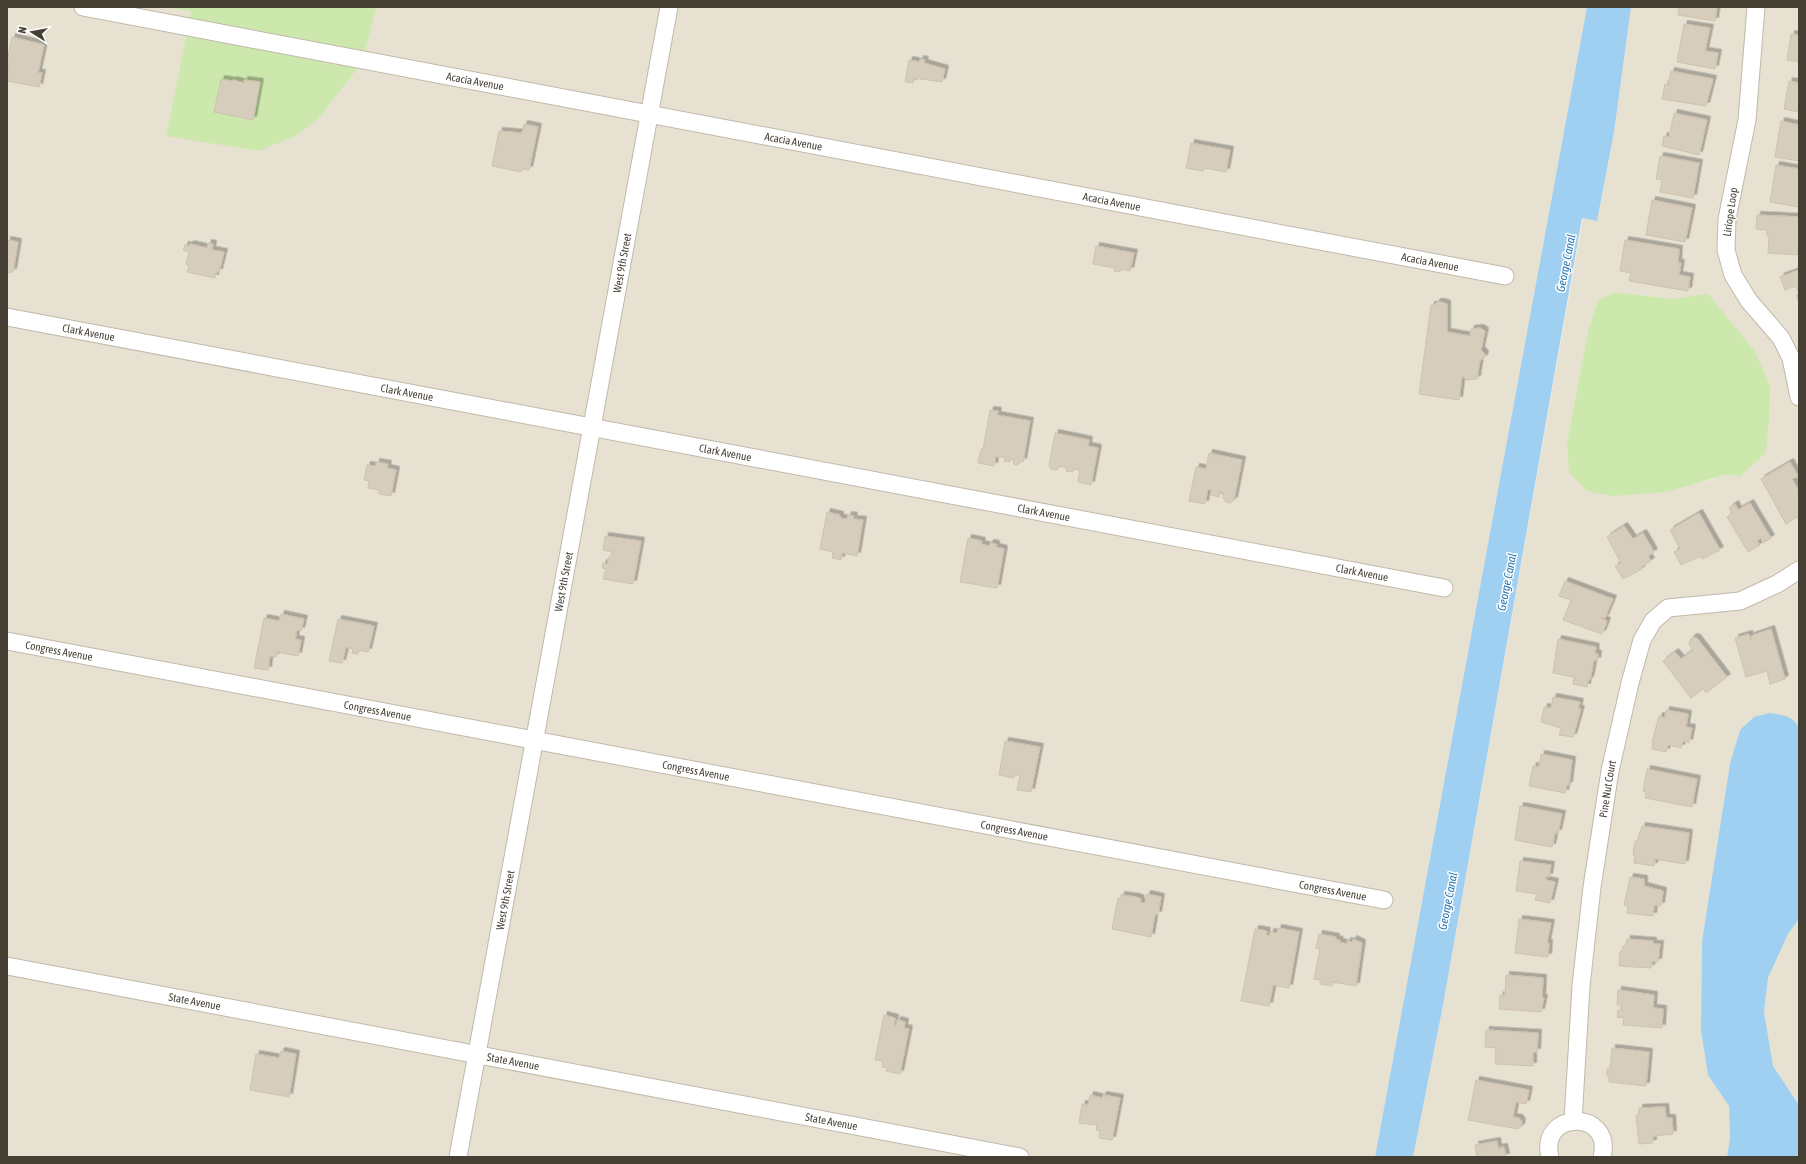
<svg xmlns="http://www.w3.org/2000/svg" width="1806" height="1164" viewBox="0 0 1806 1164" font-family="'Asap Condensed',sans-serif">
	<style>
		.residential { fill: #e7e1d2; fill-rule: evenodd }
		.green { fill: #cce8ac }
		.water { fill: #9fcff1 }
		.building { fill: #d7cdbd; stroke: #cfc2ad; filter: url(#shadow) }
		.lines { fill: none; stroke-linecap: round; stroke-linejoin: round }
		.minor-casing { stroke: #c1b9aa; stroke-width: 19 }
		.minor { stroke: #fff; stroke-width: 17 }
		.labels { text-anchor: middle; stroke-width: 3; stroke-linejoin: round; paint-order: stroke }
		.street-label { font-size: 11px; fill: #453f34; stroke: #fff }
		.water-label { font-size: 12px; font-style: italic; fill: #2b78b3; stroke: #fff }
	</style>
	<defs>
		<filter id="shadow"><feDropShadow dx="3.5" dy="-3.5" stdDeviation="0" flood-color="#0004"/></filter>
	</defs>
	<rect width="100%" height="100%" fill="#f3efe4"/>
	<path class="residential" d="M7,7H167L191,12L166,136L318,119L361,64L377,7H1587L1375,1157H7Z
		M1631,7H1799V728L1796,721L1740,730L1730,765L1702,941L1701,1031L1708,1075L1729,1105L1730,1139L1727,1157H1413L1443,1005L1583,218L1597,221L1614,132ZM1615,292L1672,299L1731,324L1754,350L1740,476L1725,475L1704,482L1567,443L1588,331L1598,300Z
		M1799,919V1105L1773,1066L1764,1012L1768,978L1788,934Z"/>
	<path class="green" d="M167,7H377L361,64L318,119L295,136L259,151L166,136L191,12Z
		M1615,292L1672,299L1708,294L1754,350L1770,385L1769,419L1766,453L1740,476L1725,475L1666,492L1613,496L1587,491L1569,472L1567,443L1588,331L1598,300Z"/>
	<path class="water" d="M1587,7H1631L1614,132L1597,221L1582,218L1443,1005L1413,1157H1375Z
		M1770,713C1782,715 1794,716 1799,728V919L1788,934L1768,978L1764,1012L1773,1066L1799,1105V1157H1727L1730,1139L1729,1106L1708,1075L1701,1031L1702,941L1730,764L1740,730L1754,717Z"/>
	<path class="building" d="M1679,7H1717L1715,21L1678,15Z
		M1684,24L1710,28L1705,51L1718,53L1715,69L1677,62Z
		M1791,34L1799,35V62L1787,60Z
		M12,37L44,45L38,73H42L39,87L7,81L9,67H7V62Z
		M920,59L925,60L924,63L945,69L942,82L914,78L913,83L905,82L909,60L920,62Z
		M1671,71L1713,79L1706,106L1662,99L1665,84L1668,85Z
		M221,79L232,81L233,80L244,83V80L260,82L253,120L214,112Z
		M1789,81L1799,83V112L1784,109Z
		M1674,113L1707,120L1699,155L1662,146L1664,136L1669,137Z
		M1781,121L1799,125V161L1775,157Z
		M524,124L538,127L529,170L522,169L521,172L492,166L499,131L522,133Z
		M1191,143L1230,150L1226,172L1204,168L1203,171L1186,168Z
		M1660,156L1699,163L1693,198L1660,192L1662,180L1656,179Z
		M1776,165L1799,169V207L1770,202Z
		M1652,200L1692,208L1685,242L1646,235Z
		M1757,215L1799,217V255L1768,253L1769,236H1767V230L1756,229Z
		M7,240L18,242L13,272H10V273L7,272Z
		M1625,240L1679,249L1678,263H1681L1679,275L1690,277L1688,291L1629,281L1631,273L1620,271Z
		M208,243L213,244L212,250L224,252L219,272H216L215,278L187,272L189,265L186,264L189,252L183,250L185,245L190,246V244L207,248Z
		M1096,246L1134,253L1130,271L1120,269V272L1114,271L1115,268L1093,264Z
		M1799,270V300H1798L1796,295L1799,294L1796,286L1785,290L1780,277Z
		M1437,302H1441L1447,304V332L1470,336L1471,329L1480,328L1485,331L1481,350L1485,354L1484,358L1480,360L1477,379L1467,380L1462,376L1459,400L1419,394L1431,305H1435Z
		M990,410L998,411L997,415L1030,421L1023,462L1021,461L1018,465L1014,464L1013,460L1010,459V462L1004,461L1005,457H998L996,456L994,466L978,463L981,449H983Z
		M1055,433L1089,440L1088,446L1098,448L1091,485L1078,482L1080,470L1073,469V472L1066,471L1067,468L1060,466L1057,470L1051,469L1049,466Z
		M1209,453L1242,460L1234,500L1230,503L1226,502L1223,498L1224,492H1220L1219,497L1211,495L1212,490L1208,489L1205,504L1189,501L1196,467L1206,469Z
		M376,462L388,464L387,468L396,470L391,496L379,494V490L368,488L369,481L364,480L367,465L376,466Z
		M1790,462L1798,476L1792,479L1799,491V520L1797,517L1786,524L1761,479Z
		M1750,503L1771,538L1763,543L1761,538L1757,541L1760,545L1748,552L1727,517L1732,513L1729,508L1735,504L1738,510Z
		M827,512L840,515V518L847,519L848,515L854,516L853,519L863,520L857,556L842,553L841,560L832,558L833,552L820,549Z
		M1699,513L1720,550L1702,559L1701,556L1681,565L1674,552L1680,549L1670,530Z
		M1624,526L1633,539L1643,533L1654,552L1648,556L1651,561L1641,567L1642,569L1623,579L1615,566L1621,563L1607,537Z
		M605,536L641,541L633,584L603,579L606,569L602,568L603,563L608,564V558L611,556L612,552L603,550Z
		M968,538L982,541L981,544L989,546L990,543L996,544V547L1004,549L997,588L960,582Z
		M1565,581L1613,599L1605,618L1601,617L1600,618L1607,621L1602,634L1563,620L1571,600L1559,596Z
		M281,614L304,619L301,631L297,630L295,639L301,640L298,656L277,652L276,657L270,656L268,670L254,668L264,618L279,621Z
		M338,619L374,626L368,652L359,650L358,654L352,653L353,649L346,647L342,663L329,661Z
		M1771,629L1785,679L1770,684L1767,671L1746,677L1735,638L1749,634L1751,640H1752L1751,636Z
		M1693,637L1697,638L1727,677L1706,693L1703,689L1691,698L1663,661L1675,652L1681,659L1693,650L1689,644L1690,640Z
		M1558,639L1596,647L1595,653L1598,654L1597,661L1594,660L1590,680H1588L1587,687L1573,684L1574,677L1553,673Z
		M1553,697L1580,702L1578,709H1581L1573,737L1559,735L1561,728L1541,722L1544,707L1551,708Z
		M1666,710L1688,714L1686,727L1692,728L1689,743L1683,741L1681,748L1668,745L1666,752L1652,749L1653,743L1652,742L1659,716L1665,718Z
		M1005,741L1040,747L1031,792L1017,790L1020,776L1014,774V778L999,775Z
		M1541,754L1572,760L1569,785H1567L1565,793L1529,786L1533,766L1539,767Z
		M1647,769L1697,779L1692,807L1645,798L1646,792L1643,791Z
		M1520,806L1562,814L1558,833H1555L1552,847L1515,840Z
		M1642,826L1689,833L1685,864L1655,859L1654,866L1634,863L1635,856L1633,855L1635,841H1637Z
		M1520,861L1551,865L1549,877L1546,876V880L1555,882L1550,903L1535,900L1537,894L1516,891Z
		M1630,877L1644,879V886L1663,891L1661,906L1654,905L1653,916L1627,913L1628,906L1624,905Z
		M1147,894L1161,897L1158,915L1155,914L1151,937L1112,929L1118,898H1121V895L1136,897L1141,899L1140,902L1145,903Z
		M1519,919L1551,923L1547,943H1549L1548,957L1515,953Z
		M1278,928L1299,932L1289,988L1273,985L1269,1006L1241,1001L1255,929L1267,931L1266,935L1270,936V932L1277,933Z
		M1319,934L1336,937V940H1340L1339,942L1347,944V941L1353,942V939L1362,943L1356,986L1332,982V986L1320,984V980L1314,979L1320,949L1316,948Z
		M1627,939L1653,941V944H1660L1658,962L1652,961L1651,968L1619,966L1620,951L1622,952L1623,946H1626Z
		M1506,975L1543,978L1542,998H1544L1541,1012L1499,1009L1500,995L1505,996Z
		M1618,990L1654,995L1653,1008L1663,1009L1662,1028L1623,1025L1624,1018L1617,1017L1618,1010H1621L1622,1005H1617Z
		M884,1015L895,1018L894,1026H896L897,1020L905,1022L904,1028L909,1029L900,1074L886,1071L887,1068L882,1067L883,1061L875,1060Z
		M1486,1030L1538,1033L1537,1052H1533V1066L1495,1064L1496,1048L1485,1047Z
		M1612,1048L1649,1052L1646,1086L1609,1082V1076H1607V1069H1610Z
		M281,1051L296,1054L289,1097L250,1090L256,1054L279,1058Z
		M1476,1080L1529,1090L1526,1104L1516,1102L1513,1117L1519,1118L1522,1122L1521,1127L1518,1129L1468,1120Z
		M1090,1095L1102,1098L1103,1095L1120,1098L1112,1140L1099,1138L1100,1131L1096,1130L1097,1125L1079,1123L1082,1104L1088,1105Z
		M1665,1107L1666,1118H1672L1673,1134L1653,1136V1143L1639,1144L1636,1115H1639V1108Z
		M1497,1141L1498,1148L1504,1147L1506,1157H1477L1475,1145Z"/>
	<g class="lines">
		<g class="minor-casing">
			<g id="minor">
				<path id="s1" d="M83,7L1505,276"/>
				<path d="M1756,7L1747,120L1727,219L1726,250L1733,275L1749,301L1781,338L1791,358L1799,397"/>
				<path id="s2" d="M7,317L1444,588"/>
				<path id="s3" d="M7,641L1384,900"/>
				<path id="s4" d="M7,966L1020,1157"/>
				<path id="s5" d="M1573,1121L1581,986L1592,887L1610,771L1630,683L1642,640L1653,621L1668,608L1740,601L1777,584L1799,570"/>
				<path id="s6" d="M458,1157L669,7"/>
				<path d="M1550,1157C1538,1110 1614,1109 1602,1157"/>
			</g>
		</g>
		<use href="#minor" class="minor"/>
	</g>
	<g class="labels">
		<g class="street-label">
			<text dy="4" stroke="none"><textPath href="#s1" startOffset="399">Acacia Avenue</textPath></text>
			<text dy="4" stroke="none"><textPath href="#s1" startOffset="723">Acacia Avenue</textPath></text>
			<text dy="4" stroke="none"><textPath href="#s1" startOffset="1047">Acacia Avenue</textPath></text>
			<text transform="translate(1730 212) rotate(-82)" y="4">Liriope Loop</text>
			<text dy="4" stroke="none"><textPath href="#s1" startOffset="1371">Acacia Avenue</textPath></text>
			<text dy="4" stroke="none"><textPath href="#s6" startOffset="909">West 9th Street</textPath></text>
			<text dy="4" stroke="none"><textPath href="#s2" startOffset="83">Clark Avenue</textPath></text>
			<text dy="4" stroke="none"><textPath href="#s2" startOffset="407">Clark Avenue</textPath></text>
			<text dy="4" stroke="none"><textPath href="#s2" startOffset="731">Clark Avenue</textPath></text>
			<text dy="4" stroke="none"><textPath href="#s2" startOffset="1055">Clark Avenue</textPath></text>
			<text dy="4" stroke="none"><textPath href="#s2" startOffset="1379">Clark Avenue</textPath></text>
			<text dy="4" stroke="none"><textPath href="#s6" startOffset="585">West 9th Street</textPath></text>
			<text dy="4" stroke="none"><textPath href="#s3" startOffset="53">Congress Avenue</textPath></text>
			<text dy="4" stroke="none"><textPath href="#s3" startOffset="377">Congress Avenue</textPath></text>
			<text dy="4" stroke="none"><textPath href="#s3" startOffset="701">Congress Avenue</textPath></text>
			<text dy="4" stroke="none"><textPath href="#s5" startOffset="334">Pine Nut Court</textPath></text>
			<text dy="4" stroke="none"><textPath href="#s3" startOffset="1025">Congress Avenue</textPath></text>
			<text dy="4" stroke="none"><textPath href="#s3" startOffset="1349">Congress Avenue</textPath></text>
			<text dy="4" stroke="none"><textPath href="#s6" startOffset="261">West 9th Street</textPath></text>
			<text dy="4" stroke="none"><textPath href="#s4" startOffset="191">State Avenue</textPath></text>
			<text dy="4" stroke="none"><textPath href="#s4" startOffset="515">State Avenue</textPath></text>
			<text dy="4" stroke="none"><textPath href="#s4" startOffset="839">State Avenue</textPath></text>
		</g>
		<g class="water-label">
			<text transform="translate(1566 263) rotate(-79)" y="4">George Canal</text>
			<text transform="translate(1507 582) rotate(-79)" y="4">George Canal</text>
			<text transform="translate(1448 901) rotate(-79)" y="4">George Canal</text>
		</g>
	</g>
	<rect width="1806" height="1164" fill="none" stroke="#453f34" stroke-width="16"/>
	<g transform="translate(32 32) rotate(281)" stroke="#ffffff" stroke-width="3" paint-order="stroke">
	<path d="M0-3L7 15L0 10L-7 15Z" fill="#453f34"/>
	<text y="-6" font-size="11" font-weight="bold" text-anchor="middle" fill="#453f34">N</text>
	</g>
</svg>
